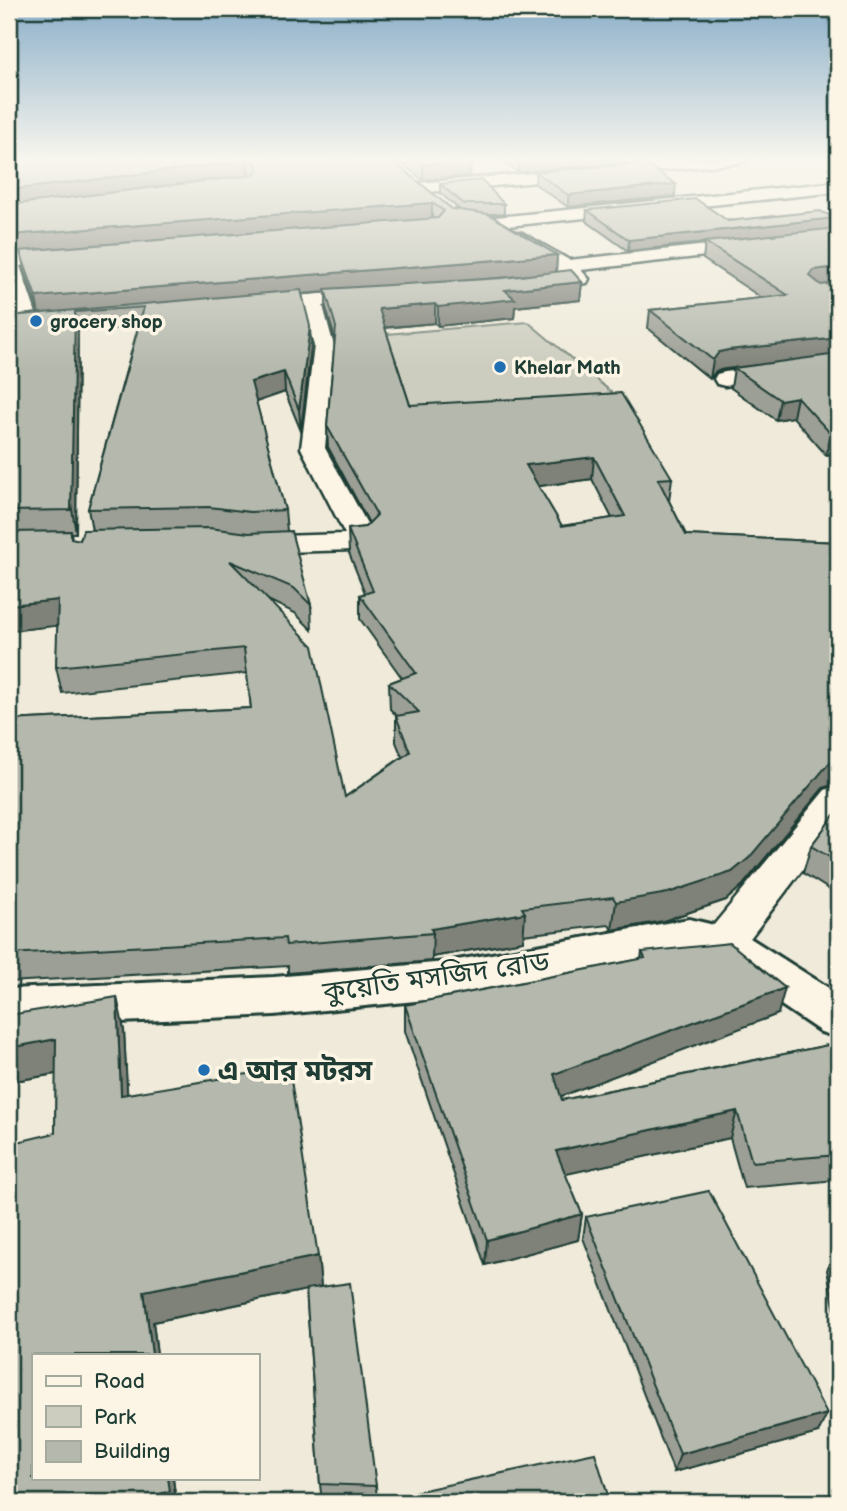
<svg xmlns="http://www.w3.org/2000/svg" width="847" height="1511" viewBox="0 0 847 1511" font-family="'Balsamiq Sans','Noto Sans Bengali',sans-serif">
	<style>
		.green { fill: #cccdbf; stroke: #76857a; stroke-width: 2 }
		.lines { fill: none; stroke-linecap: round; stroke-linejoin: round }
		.street-casing { stroke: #1f3d34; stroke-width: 5 }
		.secondary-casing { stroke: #1f3d34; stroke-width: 6 }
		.street { fill: #fcf5e5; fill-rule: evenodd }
		.secondary { fill: #fcf5e5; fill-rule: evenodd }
		.wall { fill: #9c9f95; stroke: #1f3d34; stroke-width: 2; fill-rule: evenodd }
		.shaded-wall { fill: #7f8279; stroke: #1f3d34; stroke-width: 2 }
		.building { fill: #b5b9ad; stroke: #1f3d34; stroke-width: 2; fill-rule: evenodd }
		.poi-dot { fill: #1f6fb2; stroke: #fcf5e5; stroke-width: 2.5 }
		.labels { text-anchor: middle; stroke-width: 7; stroke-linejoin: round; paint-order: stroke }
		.far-poi-label { font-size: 19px; font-weight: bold; fill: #1f3d34; stroke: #fcf5e5; text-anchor: start }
		.near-street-label { font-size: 28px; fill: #1f3d34; stroke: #fcf5e5 }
		.near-poi-label { font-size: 28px; font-weight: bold; fill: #1f3d34; stroke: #fcf5e5; text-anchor: start }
	</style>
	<rect width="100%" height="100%" fill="#efeada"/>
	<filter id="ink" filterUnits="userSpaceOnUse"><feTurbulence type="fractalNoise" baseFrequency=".0143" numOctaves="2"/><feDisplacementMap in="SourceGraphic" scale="14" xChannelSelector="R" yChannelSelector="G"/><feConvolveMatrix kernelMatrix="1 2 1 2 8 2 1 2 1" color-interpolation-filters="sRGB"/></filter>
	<g filter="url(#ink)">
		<path class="green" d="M528,322L628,406L411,415L376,335Z"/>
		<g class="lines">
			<g class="street-casing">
				<path id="street" d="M697,159H748L741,163L418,193L410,188L418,183Z
					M838,182V192L487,228L479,223L487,218Z
					M838,231V241L581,270L589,279L587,283L532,290L525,288L523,284L525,280L565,275L507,237L516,232L522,233L569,260Z
					M371,290L381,296L378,300L323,306L334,346L325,448L375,538L365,548L355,550L246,553L236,551L232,545L236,539L246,537L345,534L301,448L314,346L304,307L256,311L246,305L256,299Z
					M838,358V370L725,386L717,384L714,379L717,374L725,372Z
					M838,786V823L738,954L723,958L708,954L702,943L708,932L825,790Z"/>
			</g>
			<g class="secondary-casing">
				<path id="secondary" d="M73,250L80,252L83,256L80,260L20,266L40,325L37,330H21L9,295V255Z
					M689,919L739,931L838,994V1037L821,1032L710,957L689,953L446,998L274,1015L9,1027V989L274,977L446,962Z"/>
			</g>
			<use href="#street" class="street"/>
			<use href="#secondary" class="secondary"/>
		</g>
		<path class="wall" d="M9,159H390L452,209L460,210L440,193V184L504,204V214H488L557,255L556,272L582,282L580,300L515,307L514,318L438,326L435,323L385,328L410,405L672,478L669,501L686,535L838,542V784L837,783L823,788L743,885L726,900L663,921L612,930L609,925L523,935V941L432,957V961L288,973V966L9,982V720L251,708L247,673L62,693L56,667L58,625L9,631V301L12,316L39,313L24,268L20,251L9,252ZM326,292V307L335,339L327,426L328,447L369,523L365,527L348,529L349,553L365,593L360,595V619L402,678L389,683L390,709L397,716H396V742L402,757L345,797L270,601L295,613L312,630L311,605L287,531L285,510L256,402L285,392L301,431L311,346L302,294ZM138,327L88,509L92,530L80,540L72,539L71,533H76L78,331ZM592,479L612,518L562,526L538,486Z
			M396,159H469L471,161L470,176L423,180Z
			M499,159H626L625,163L518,172Z
			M536,172L675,196L568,207L535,184Z
			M587,210L833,228H838V453L826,455L793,417L776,420L731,388L734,368L716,371L710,379L648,328L650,310L762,298L703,259L705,243L628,251L586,221Z
			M838,810V895L803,873L811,846Z
			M642,952L778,1014L561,1096L562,1100L838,1043V1180L744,1188L730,1138L565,1174L582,1214L578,1240L485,1265L405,1031V1005L641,959Z
			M124,1030L127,1094L318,1256L321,1287L376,1486L377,1502H322L320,1484L306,1290L153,1322L176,1502H9L55,1133L56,1074L9,1082Z
			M586,1217L818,1433L674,1472L583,1238Z
			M835,1250H838V1327L827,1270Z"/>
		<path class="shaded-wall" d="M560,159H626L625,163L518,172V162Z
			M247,161L249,176L9,206V190Z
			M471,161L470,176L423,180V165Z
			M676,184L675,196L568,207V195Z
			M432,203V219L9,252V235Z
			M835,218L833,229L628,251L629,240Z
			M557,255L556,273L326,292L325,289L326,292L144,307L75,312L78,331L76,533L36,297Z
			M838,267V283L810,287L809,275L813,270Z
			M582,282L580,300L515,307L514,318L438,326V307L505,290Z
			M9,301L12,318L9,320Z
			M435,304V323L379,328V309Z
			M310,326L311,346L301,431L299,410Z
			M838,338V356L725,369L716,371L710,379L713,360L719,352L728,350Z
			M284,372L285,392L253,403L251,382Z
			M797,397L793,417L776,420L780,400Z
			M838,433V453L826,455L831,434Z
			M594,457L592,479L525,488L526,465Z
			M58,600L64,625L9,631V605Z
			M838,759L837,783L823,788L743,885L726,900L663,921L612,930L616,902L830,762Z
			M525,913L523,941L432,957L433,933L431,929Z
			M785,988L778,1014L551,1100L554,1074Z
			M117,997L124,1030L129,1128L121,1095Z
			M56,1039L66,1072L9,1082V1048Z
			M737,1111L730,1138L553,1177L556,1151Z
			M582,1214L578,1240L485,1265L487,1240Z
			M318,1256L321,1287L153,1322L157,1355H152L144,1291Z
			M827,1414L818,1433L674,1472L680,1454Z
			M168,1478H173L176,1502H133Z"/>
		<path class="building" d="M9,159H390L452,209L488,214L557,255L36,297L20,251L438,218L444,211L432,203L9,235V205L254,175L258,170L256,163L247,161L9,190Z
			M415,159H469L471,161L423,165Z
			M513,159H560L518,162Z
			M644,163L676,184L568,195L536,172Z
			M482,180L504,204H464L440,184Z
			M696,199L728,221L820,211L835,218L629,240L587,210Z
			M838,228V267L813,270L809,275L821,285L838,283V338L728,350L719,352L713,360L650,310L788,295L705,242Z
			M571,270L582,282L505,290L515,299L438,307L435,304L379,309L410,405L621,393L672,478L658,479L686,535L838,542V759L830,762L749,858L732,872L668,893L616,902L613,897L522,908L525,913L431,929L433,933L286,945L285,938L9,954V720L251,708L244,648L56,667L58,600L9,605V532L71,531V538L80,540L83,530L209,528L249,533L291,531L311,605L294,588L230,561L313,646L345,797L410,752L396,716L419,712L389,683L416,673L360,595L373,591L348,529L365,527L377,515L327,426L336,327L325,289L503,278ZM594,457L625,516L562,526L526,465Z
			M301,290L310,326L299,410L284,372L251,382L285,510L250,512L209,507L88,509L144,307L75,312L71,510L9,511V316Z
			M838,354V433L831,434L797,397L780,400L734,368Z
			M838,810V862L811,846Z
			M730,943L785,988L554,1074L562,1100L838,1043V1155L752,1162L737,1111L556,1151L582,1214L487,1240L405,1005L645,958L642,952Z
			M117,997L121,1095L289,1067L318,1256L144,1291L152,1355H33V1478H168L170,1491L133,1502H9V1144L55,1133L56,1039L9,1048V1015Z
			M709,1191L827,1414L680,1454L586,1217Z
			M835,1250H838V1264Z
			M350,1283L376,1486L320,1484L306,1289Z
			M595,1453L610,1502H397L396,1496Z"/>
	</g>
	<linearGradient id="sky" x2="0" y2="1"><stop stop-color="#8bafc9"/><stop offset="0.43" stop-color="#f8f6ee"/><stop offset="1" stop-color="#f8f6ee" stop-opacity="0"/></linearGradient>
	<rect width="847" height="370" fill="url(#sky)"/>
	<g class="poi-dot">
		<circle cx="36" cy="321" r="7"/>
		<circle cx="500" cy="367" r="7"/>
		<circle cx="204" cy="1070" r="7"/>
	</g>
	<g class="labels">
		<g class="far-poi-label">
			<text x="50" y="328">grocery shop</text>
			<text x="514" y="374">Khelar Math</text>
		</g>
		<g class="near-street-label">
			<text transform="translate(436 976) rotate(-8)" y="10">কুয়েতি মসজিদ রোড</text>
		</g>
		<g class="near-poi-label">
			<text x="218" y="1080">এ আর মটরস</text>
		</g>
	</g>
	<rect width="847" height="1511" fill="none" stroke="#fcf5e5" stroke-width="35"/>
	<rect x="18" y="18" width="812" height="1476" fill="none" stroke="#1f3d34" stroke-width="2.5" filter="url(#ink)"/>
	<rect x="32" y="1354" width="228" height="126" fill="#fcf5e5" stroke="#a4ab9e" stroke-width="2"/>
	<rect x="46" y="1376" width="35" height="10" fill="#fcf5e5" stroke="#a4ab9e" stroke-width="2"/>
	<text x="94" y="1388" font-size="21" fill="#1f3d34">Road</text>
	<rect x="46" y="1406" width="35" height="21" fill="#cccdbf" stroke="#a4ab9e" stroke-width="2"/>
	<text x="94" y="1424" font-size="21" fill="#1f3d34">Park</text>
	<rect x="46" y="1441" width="35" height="21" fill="#b5b9ad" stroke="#a4ab9e" stroke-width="2"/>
	<text x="94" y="1458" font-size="21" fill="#1f3d34">Building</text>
</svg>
